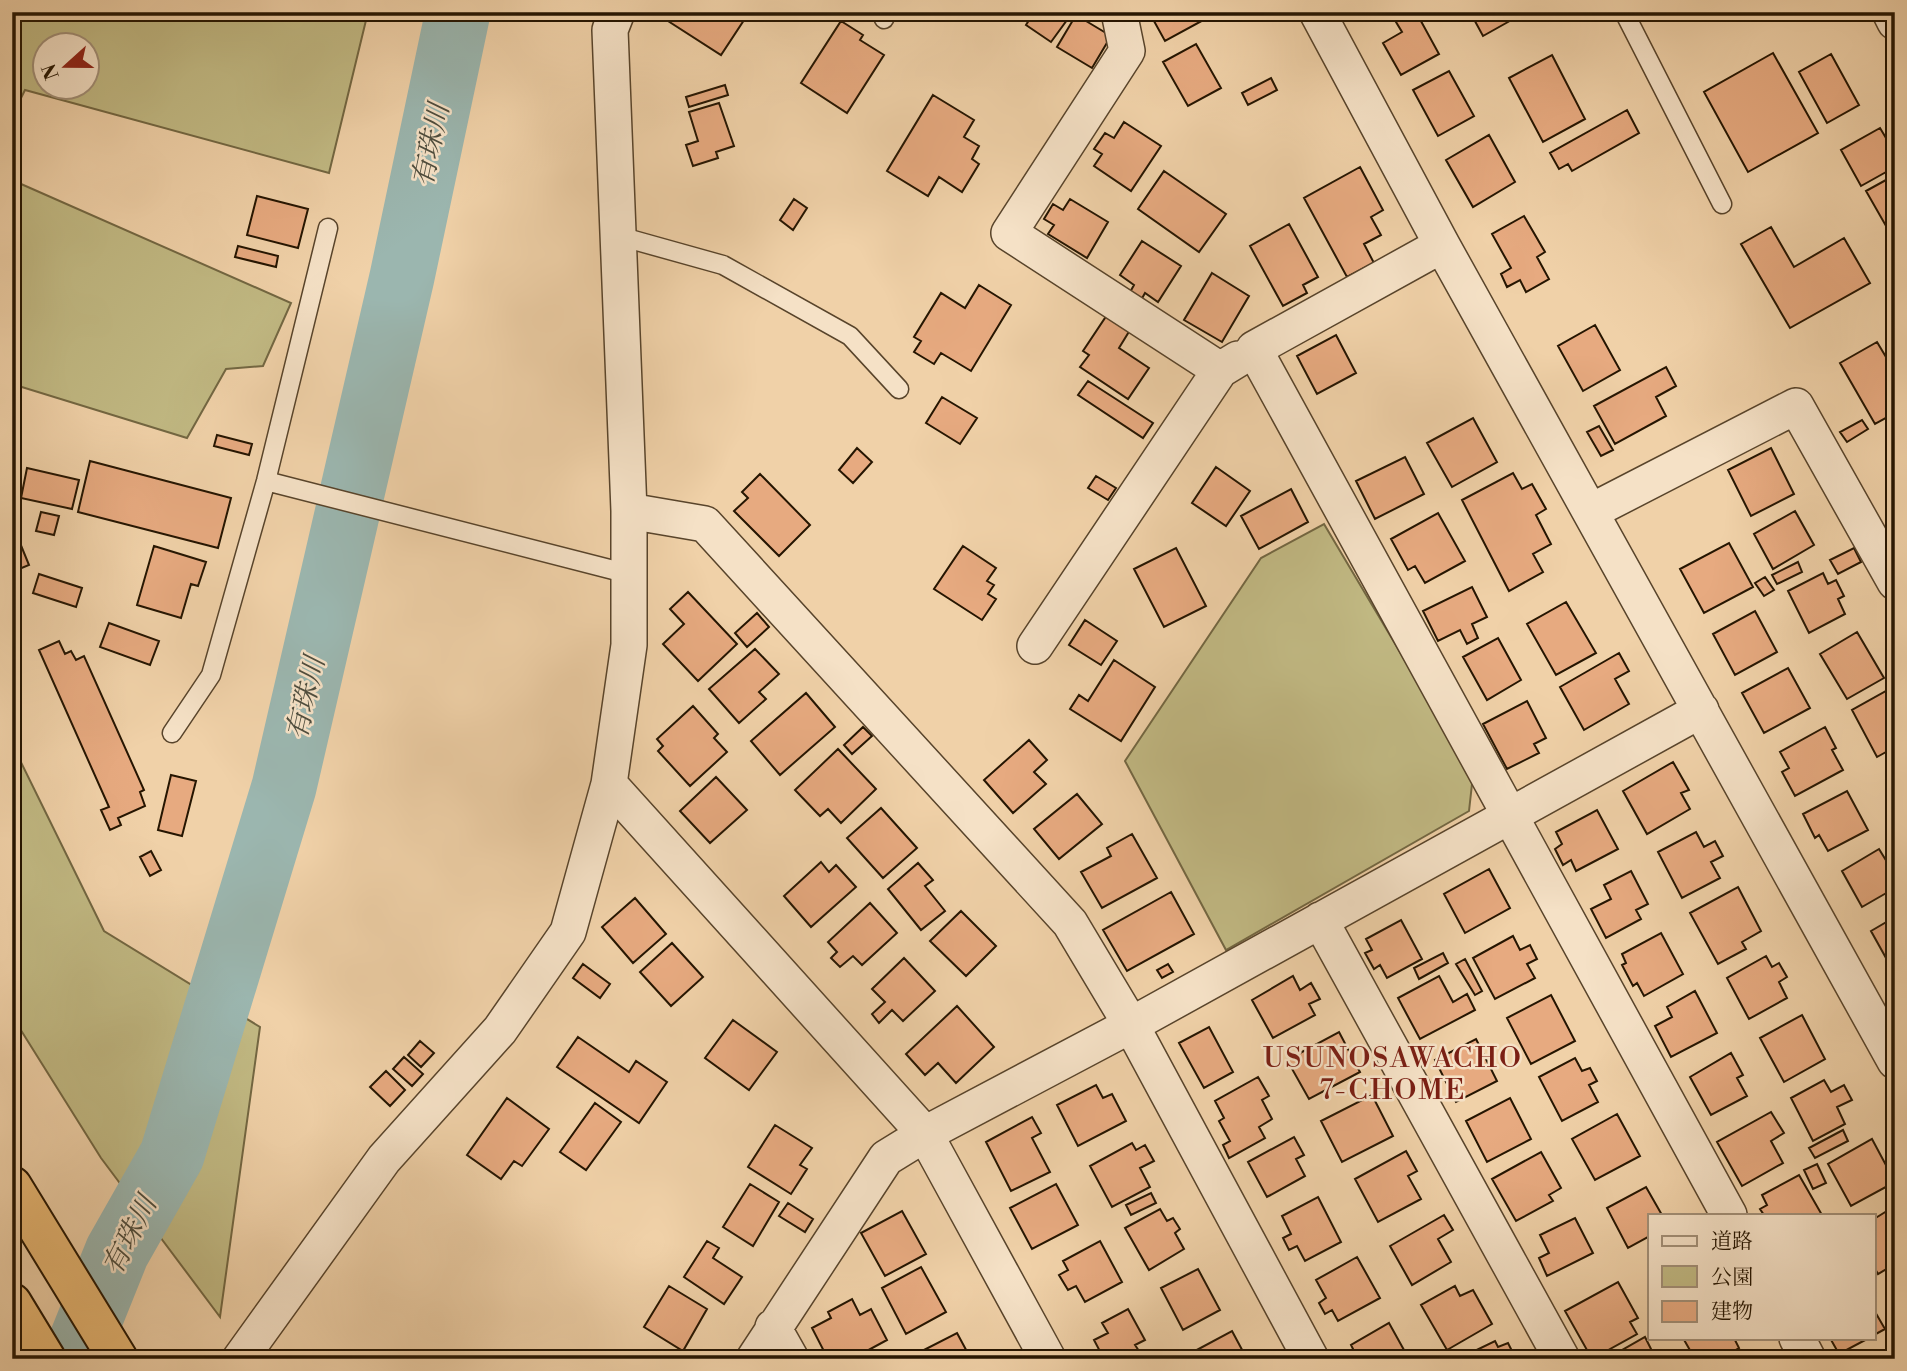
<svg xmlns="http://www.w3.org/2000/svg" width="1907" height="1371" viewBox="0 0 1907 1371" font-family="'Libre Bodoni','Noto Serif JP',serif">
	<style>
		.green { fill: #c1b983; stroke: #736742; stroke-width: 2; fill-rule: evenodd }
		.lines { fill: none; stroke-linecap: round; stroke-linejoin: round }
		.river { stroke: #9bb6af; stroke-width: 65 }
		.building { fill: #e7aa80; stroke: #251501; stroke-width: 2 }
		.lane-casing { stroke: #58442b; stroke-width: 21 }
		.street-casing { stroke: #58442b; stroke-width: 38 }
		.highway-casing { stroke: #251501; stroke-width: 42 }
		.lane { stroke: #f5e1c6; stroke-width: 18 }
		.street { stroke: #f5e1c6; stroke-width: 35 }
		.highway { stroke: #e8b874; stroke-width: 38 }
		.labels { text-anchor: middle; stroke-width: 5; stroke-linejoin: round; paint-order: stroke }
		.water-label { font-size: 28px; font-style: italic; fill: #4e4d3e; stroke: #f5e1c6 }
		.neighbourhood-label { font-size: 28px; letter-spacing: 2px; fill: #7a1f14; stroke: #f5e1c6 }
	</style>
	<rect width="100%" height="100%" fill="#f0d1a8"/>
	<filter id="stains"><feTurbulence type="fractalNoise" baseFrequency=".00286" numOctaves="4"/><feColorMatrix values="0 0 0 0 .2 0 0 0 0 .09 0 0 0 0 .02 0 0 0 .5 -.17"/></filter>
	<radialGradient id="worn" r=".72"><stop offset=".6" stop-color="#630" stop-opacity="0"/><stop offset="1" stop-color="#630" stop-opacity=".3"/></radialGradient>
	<path class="green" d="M12,12H368L329,173L25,90L12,116ZM46,46H88V88H46Z
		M12,180L291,303L263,366L226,369L187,438L12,384Z
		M1324,524L1473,775L1469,811L1226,950L1125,761L1261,558Z
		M12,744L104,931L260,1027L220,1317L101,1158L12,1016Z"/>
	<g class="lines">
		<path class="river" d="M74,1359L117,1252L172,1155L284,787L402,277L458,12"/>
	</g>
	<path class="building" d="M674,12H745L748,14L721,55L668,21Z
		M1034,12H1055L1067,20L1051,42L1026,25Z
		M1149,12H1207L1209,17L1165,41Z
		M1401,12H1416L1439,54L1401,75L1383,43L1402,32L1393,17Z
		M1470,12H1524V13L1483,36Z
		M1668,12H1686L1673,20Z
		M1076,15L1111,36L1092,68L1057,47Z
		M841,21L863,35L860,40L884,55L847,113L801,83Z
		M1196,44L1221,88L1188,106L1163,62Z
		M1773,53L1818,133L1748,172L1704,92Z
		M1831,54L1859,105L1827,123L1799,72Z
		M1552,55L1585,119L1543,142L1509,78Z
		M1449,71L1474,116L1438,136L1413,90Z
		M1271,78L1277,90L1248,105L1242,93Z
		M725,85L728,95L689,107L686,97Z
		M933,95L974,120L964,137L979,146L972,159L979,164L962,192L939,177L928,196L887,171Z
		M719,103L734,146L716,152L718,158L693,166L686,145L698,141L689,112Z
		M1627,110L1639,133L1572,171L1568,164L1559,169L1550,153Z
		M1124,122L1161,146L1131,191L1094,166L1102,154L1094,149L1105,133L1114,138Z
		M1880,128L1895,153V167L1861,186L1841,150Z
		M1489,135L1515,182L1473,207L1446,160Z
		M1360,167L1383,210L1371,217L1381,235L1364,244L1374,263L1347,277L1304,198Z
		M1164,171L1226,214L1199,252L1138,209Z
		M1895,175V221L1886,226L1866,191Z
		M257,196L308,209L298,248L247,235Z
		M794,199L807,208L793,230L780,220Z
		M1070,199L1108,222L1087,258L1048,234L1054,225L1044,219L1053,204L1063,210Z
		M1524,216L1545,252L1537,257L1549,279L1526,292L1520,280L1507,287L1501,274L1511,268L1492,234Z
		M1289,224L1318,277L1303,285L1307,293L1283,306L1250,246Z
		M1771,227L1794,267L1844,238L1870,283L1790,328L1741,244Z
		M1142,241L1181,266L1158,302L1145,293L1140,302L1129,294L1134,285L1120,275Z
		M238,246L278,256L276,267L235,257Z
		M1212,273L1249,296L1222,342L1184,320Z
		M979,285L1011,305L971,371L941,353L934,364L914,352L921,341L914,337L941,293L965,308Z
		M1107,315L1130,330L1119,348L1149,368L1128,399L1080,367L1089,355L1083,351Z
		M1595,325L1620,370L1583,391L1558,346Z
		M1336,335L1356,373L1317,394L1297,356Z
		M1877,342L1895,372V413L1875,424L1840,363Z
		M1666,367L1676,386L1656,397L1666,416L1615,444L1594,406Z
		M1088,381L1153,423L1143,438L1078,395Z
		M942,397L977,418L960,444L926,423Z
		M1473,418L1497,462L1452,487L1427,443Z
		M1862,420L1868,429L1847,442L1840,432Z
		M1599,426L1613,450L1601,456L1587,432Z
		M217,435L252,444L249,455L214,446Z
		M857,448L872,462L853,483L839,470Z
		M1771,448L1794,494L1751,516L1728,470Z
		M1405,457L1424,494L1375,519L1356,481Z
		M90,461L231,498L218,548L78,512Z
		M1216,467L1250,491L1226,526L1192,503Z
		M27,468L79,480L72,509L21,498Z
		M1513,473L1522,489L1532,484L1546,509L1536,515L1551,544L1533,554L1543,572L1509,591L1462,500Z
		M760,474L810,525L779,556L734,511L748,498L742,492Z
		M1096,476L1116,488L1108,500L1088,488Z
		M1291,489L1308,522L1259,549L1241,516Z
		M1795,511L1814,545L1773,569L1754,534Z
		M41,512L59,516L54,535L36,531Z
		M1438,513L1465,561L1425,583L1415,566L1408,570L1391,539Z
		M20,543L29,565L12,572V546Z
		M1729,543L1753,587L1704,613L1680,569Z
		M154,546L206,562L198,586L191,584L181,618L137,605Z
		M963,546L996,568L987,581L994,585L988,594L996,599L982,620L934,589Z
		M1176,548L1206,606L1164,627L1134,569Z
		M1854,548L1861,562L1838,574L1830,560Z
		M1798,562L1802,572L1777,584L1772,575Z
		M1823,573L1828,584L1836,580L1844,596L1838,599L1845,614L1809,633L1788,591Z
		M39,574L82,588L76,607L33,593Z
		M1765,577L1774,590L1764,596L1755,583Z
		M1472,587L1487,617L1472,624L1478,638L1467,644L1460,630L1438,641L1423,611Z
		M688,592L737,644L698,681L663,644L684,624L670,609Z
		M1566,602L1596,653L1556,675L1527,624Z
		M1755,611L1777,652L1735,675L1713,634Z
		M757,613L769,627L747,647L735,633Z
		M1085,620L1117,641L1101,665L1069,645Z
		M109,623L159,641L150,665L100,647Z
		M1857,632L1884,678L1847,699L1820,654Z
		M1498,638L1521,680L1487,700L1463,657Z
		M59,641L65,654L71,651L76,660L84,656L144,790L140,792L145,806L118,818L121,825L110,830L101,810L109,807L39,650Z
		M755,649L779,674L759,692L766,699L739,723L709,689Z
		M1619,653L1629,671L1615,679L1629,704L1584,730L1560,687Z
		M1114,660L1155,687L1121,741L1070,709L1079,695L1088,701Z
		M1788,668L1810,708L1764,733L1742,693Z
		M1895,686V747L1877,757L1852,710Z
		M806,693L835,727L780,775L751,741Z
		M1527,701L1546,738L1534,744L1539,753L1507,769L1483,724Z
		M693,706L718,734L714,738L727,752L690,786L658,751L663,746L657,739Z
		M863,727L872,736L852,754L844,745Z
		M1825,727L1836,748L1832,750L1843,770L1795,796L1782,772L1789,768L1780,752Z
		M1029,740L1047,760L1034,772L1046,784L1013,813L984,780Z
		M838,749L876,789L841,823L828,809L820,816L795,790Z
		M1673,762L1689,790L1681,793L1690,809L1647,834L1623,791Z
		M1895,768V786L1887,773Z
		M171,775L196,781L182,836L158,830Z
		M716,777L747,810L710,843L680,811Z
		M1847,791L1868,830L1828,851L1819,835L1815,838L1803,814Z
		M1077,794L1102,824L1059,859L1034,829Z
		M881,808L917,848L883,878L847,838Z
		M1597,810L1618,849L1576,871L1571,860L1563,865L1555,849L1562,844L1556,832Z
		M1696,832L1704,847L1715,841L1723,856L1711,862L1720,878L1682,898L1658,852Z
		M1132,834L1157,878L1102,908L1081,872L1111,856L1107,848Z
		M1879,849L1895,875V888L1862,907L1842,871Z
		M151,851L161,870L150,876L140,857Z
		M821,862L829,872L836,865L856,887L811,927L784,896Z
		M918,863L933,880L925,886L945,911L921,930L888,889Z
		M1489,869L1510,908L1465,933L1444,894Z
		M1631,871L1648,904L1636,910L1641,919L1606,938L1591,909L1611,899L1604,885Z
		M1738,887L1761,931L1742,942L1746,949L1718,964L1690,913Z
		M1171,892L1194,934L1127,971L1103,930Z
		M635,898L666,934L633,963L602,927Z
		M870,903L897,933L862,965L853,956L840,967L831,958L837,952L828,942Z
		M961,911L996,946L966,976L930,941Z
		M1895,917V964L1891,967L1871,931Z
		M1401,920L1422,959L1387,978L1380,965L1374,969L1365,953L1372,950L1366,939Z
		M1661,933L1683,974L1644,996L1637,983L1633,986L1622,965L1626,963L1622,954Z
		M1513,936L1520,950L1530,945L1537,959L1527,964L1535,978L1495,999L1473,958Z
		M672,943L703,977L671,1006L640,972Z
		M1443,953L1448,963L1419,979L1414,968Z
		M1766,956L1772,967L1779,963L1787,977L1779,982L1787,998L1749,1019L1727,978Z
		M904,958L935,991L903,1021L892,1010L879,1023L872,1014L885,1002L872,989Z
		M1465,959L1482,991L1475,995L1456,964Z
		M583,964L610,984L600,998L573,978Z
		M1168,964L1173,972L1162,978L1157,970Z
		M1293,976L1300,990L1311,983L1320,999L1309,1004L1315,1015L1273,1038L1252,1000Z
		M1439,976L1453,1002L1467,994L1475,1010L1420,1039L1398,998Z
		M1695,991L1717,1033L1671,1057L1655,1026L1672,1017L1667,1007Z
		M1551,995L1575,1041L1531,1064L1507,1018Z
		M957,1006L994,1047L956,1083L938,1063L925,1075L906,1054Z
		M1802,1015L1825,1059L1784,1082L1760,1038Z
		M733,1020L777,1052L749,1090L705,1058Z
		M1209,1027L1233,1072L1204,1088L1179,1043Z
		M1339,1032L1360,1072L1309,1099L1287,1060Z
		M578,1037L629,1072L636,1061L667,1082L639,1123L557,1067Z
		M1476,1039L1497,1081L1456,1102L1435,1060Z
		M420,1041L434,1053L421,1067L408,1055Z
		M1731,1053L1743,1075L1737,1078L1747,1096L1711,1115L1690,1077Z
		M404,1057L423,1074L412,1086L393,1069Z
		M1575,1058L1582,1071L1590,1068L1597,1081L1589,1085L1598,1102L1562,1121L1539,1077Z
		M386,1071L405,1090L390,1106L370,1087Z
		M1258,1077L1269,1096L1262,1100L1272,1119L1259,1127L1265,1138L1229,1158L1223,1145L1230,1141L1219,1121L1224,1118L1215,1101Z
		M1824,1080L1831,1092L1844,1085L1852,1100L1837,1107L1845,1124L1813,1141L1791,1098Z
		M1096,1085L1103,1098L1112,1094L1126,1121L1078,1146L1057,1105Z
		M1372,1095L1393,1136L1342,1162L1321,1121Z
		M507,1098L549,1129L522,1166L514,1161L501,1179L467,1155Z
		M1510,1098L1531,1139L1487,1162L1466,1121Z
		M595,1103L621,1122L586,1170L560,1152Z
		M1771,1112L1784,1133L1771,1141L1783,1163L1742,1186L1717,1142Z
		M1617,1114L1640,1156L1595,1180L1572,1139Z
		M1032,1117L1041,1133L1032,1138L1050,1172L1011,1191L986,1142Z
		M775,1125L812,1148L800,1165L807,1169L791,1194L748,1167Z
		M1843,1130L1848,1141L1815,1158L1809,1148Z
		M1294,1137L1304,1155L1296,1159L1305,1176L1267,1197L1248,1162Z
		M1872,1139L1895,1182L1851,1206L1828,1164Z
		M1132,1143L1136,1150L1145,1145L1154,1161L1140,1168L1150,1187L1112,1207L1090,1166Z
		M1406,1151L1417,1171L1408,1176L1421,1199L1378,1222L1355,1179Z
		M1541,1152L1561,1188L1549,1195L1553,1201L1516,1221L1492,1179Z
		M1817,1164L1826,1183L1813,1189L1804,1170Z
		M1799,1175L1822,1215H1764L1760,1209L1767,1205L1762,1195Z
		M750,1184L779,1202L753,1246L723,1227Z
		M1056,1184L1078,1225L1032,1249L1010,1208Z
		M1646,1187L1662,1215H1650V1236L1628,1248L1607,1208Z
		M1151,1193L1156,1203L1131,1215L1126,1205Z
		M1318,1197L1341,1242L1305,1261L1297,1246L1289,1250L1283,1238L1291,1234L1282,1216Z
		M788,1203L813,1219L805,1232L779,1216Z
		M1895,1206V1264L1878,1274L1874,1267V1219Z
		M1160,1209L1167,1221L1173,1218L1180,1229L1175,1233L1184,1249L1149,1270L1125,1228Z
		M902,1211L926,1254L885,1276L861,1233Z
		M1444,1215L1453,1230L1438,1239L1451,1262L1412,1285L1390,1246Z
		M1575,1218L1593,1253L1547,1276L1539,1258L1549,1253L1540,1235Z
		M707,1241L719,1248L713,1258L742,1277L724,1304L684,1277Z
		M1100,1241L1122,1282L1085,1302L1076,1286L1068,1290L1059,1275L1068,1270L1063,1261Z
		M1357,1257L1380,1298L1338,1321L1332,1310L1325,1314L1319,1303L1326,1298L1316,1280Z
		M921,1267L946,1312L906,1334L882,1288Z
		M1198,1269L1220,1310L1183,1330L1161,1288Z
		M1618,1282L1638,1318L1630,1322L1637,1334L1592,1359L1565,1311Z
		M669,1286L707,1309L683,1351L644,1327Z
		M1455,1286L1460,1296L1473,1290L1492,1324L1447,1350L1421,1305Z
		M852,1299L860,1315L871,1309L887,1340L852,1359H828L812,1328L831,1318L828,1312Z
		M1128,1309L1145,1340L1135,1345L1141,1354L1133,1359H1104L1094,1340L1108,1333L1102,1323Z
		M1874,1310L1885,1329L1874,1335Z
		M1389,1323L1409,1359H1354L1357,1357L1351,1345Z
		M1232,1331L1247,1359H1197L1193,1352Z
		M957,1333L971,1359H921L918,1353Z
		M1645,1337L1656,1359H1611L1610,1357Z
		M1683,1338H1734L1739,1348L1720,1359H1695Z
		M1830,1338H1869L1839,1354Z
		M1495,1341L1498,1347L1508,1343L1516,1359H1458Z"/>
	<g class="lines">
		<g class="lane-casing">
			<path id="lane" d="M1624,12L1722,204
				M884,19L887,12
				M619,236L723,265L850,336L899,389
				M266,481L629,574
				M172,733L211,675L266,481L328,228"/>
		</g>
		<g class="street-casing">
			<path id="street" d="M1119,12L1127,51L1009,233L1220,370
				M1317,12L1442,245L1895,1061
				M1890,12L1895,22
				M1442,245L1254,349L1729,1215
				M629,511L705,524L1070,923L1131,1025L1311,1359
				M1592,511L1796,406L1895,582
				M1035,646L1220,370L1238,359
				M609,784L925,1134L1048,1359
				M1320,920L1562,1359
				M773,1327L791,1359
				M1797,1338L1808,1359
				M240,1359L384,1159L500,1030L568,932L609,784L629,645V511L610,30L617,12
				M754,1359L886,1158L925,1134L1131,1025L1701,710"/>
		</g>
		<g class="highway-casing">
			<path id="highway" d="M12,1186L118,1359
				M12,1303L46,1359"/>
		</g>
		<use href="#lane" class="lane"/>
		<use href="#street" class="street"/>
		<use href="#highway" class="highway"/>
	</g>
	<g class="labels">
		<g class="water-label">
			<text transform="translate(430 145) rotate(-78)" y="10">有珠川</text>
			<text transform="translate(305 698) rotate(-77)" y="10">有珠川</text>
			<text transform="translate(129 1235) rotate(-63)" y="10">有珠川</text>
		</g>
		<g class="neighbourhood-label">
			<text x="1393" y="1067">USUNOSAWACHO<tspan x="1393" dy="32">7-CHOME</tspan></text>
		</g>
	</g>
	<rect width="1907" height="1371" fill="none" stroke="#f0d1a8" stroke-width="42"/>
	<rect x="14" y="14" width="1879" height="1343" fill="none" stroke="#251501" stroke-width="3.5"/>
	<rect x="21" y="21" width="1865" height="1329" fill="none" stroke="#251501" stroke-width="2"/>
	<rect x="1648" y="1214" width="228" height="126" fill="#f5e1c6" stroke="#a28f77" stroke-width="2"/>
	<rect x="1662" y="1236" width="35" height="10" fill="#f5e1c6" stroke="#a28f77" stroke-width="2"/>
	<text x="1711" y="1248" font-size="21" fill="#251501">道路</text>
	<rect x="1662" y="1266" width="35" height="21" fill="#c1b983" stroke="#a28f77" stroke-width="2"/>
	<text x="1711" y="1284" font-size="21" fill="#251501">公園</text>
	<rect x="1662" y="1301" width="35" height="21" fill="#e7aa80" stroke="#a28f77" stroke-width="2"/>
	<text x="1711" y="1318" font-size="21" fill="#251501">建物</text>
	<g transform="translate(66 66) rotate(249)"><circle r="33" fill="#f5e1c6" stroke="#a28f77" stroke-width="2"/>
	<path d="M0-5L12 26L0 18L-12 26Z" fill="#8f2418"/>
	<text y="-10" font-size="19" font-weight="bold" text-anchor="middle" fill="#251501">N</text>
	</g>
	<rect width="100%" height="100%" filter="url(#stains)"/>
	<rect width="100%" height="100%" fill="url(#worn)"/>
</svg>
